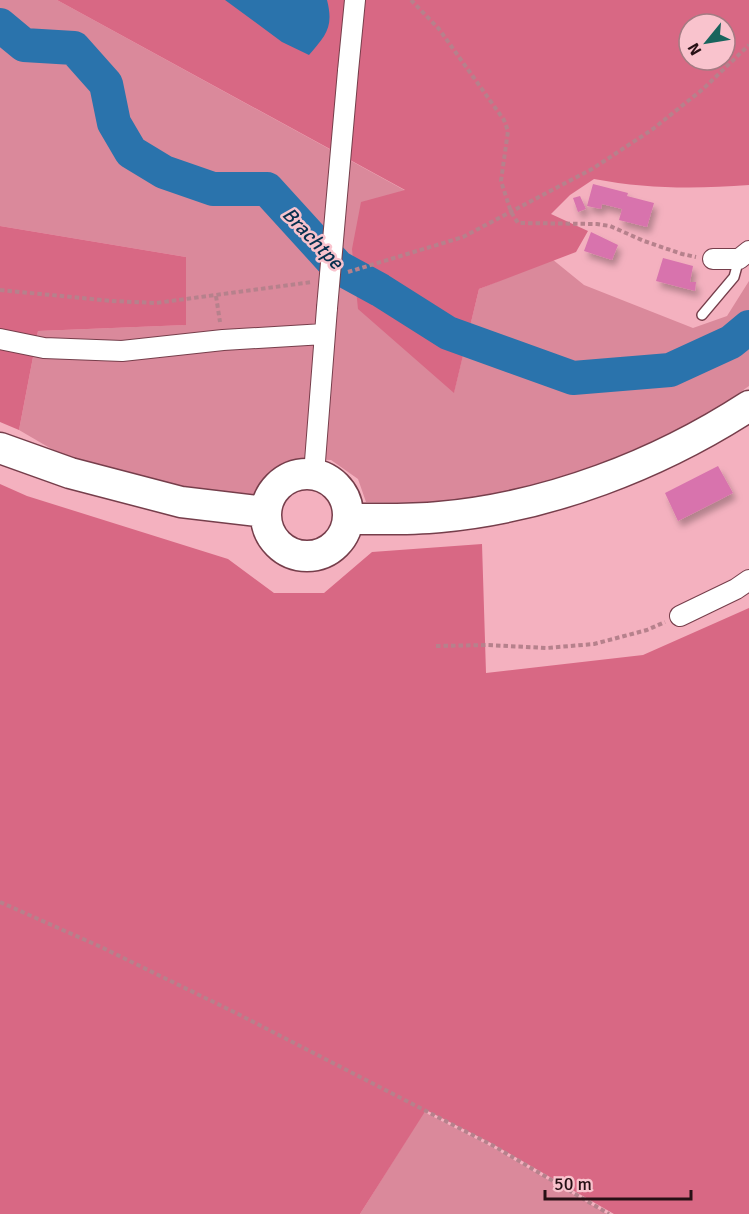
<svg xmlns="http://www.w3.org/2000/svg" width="749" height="1214" viewBox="0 0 749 1214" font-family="Signika,sans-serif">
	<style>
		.green { fill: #da899b }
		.forest { fill: #d86884; fill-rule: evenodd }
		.water { fill: #2a73ac }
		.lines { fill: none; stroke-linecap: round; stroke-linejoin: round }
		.river { stroke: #2a73ac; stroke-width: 34 }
		.building { fill: #d873ad; filter: url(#shadow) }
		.service-casing { stroke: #763e4b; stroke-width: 12 }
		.minor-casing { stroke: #763e4b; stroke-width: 22 }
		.primary-casing { stroke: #763e4b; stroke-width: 33 }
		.path { stroke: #b6818c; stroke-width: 4; stroke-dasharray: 4.5 3; stroke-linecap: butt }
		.service { stroke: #fff; stroke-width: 9 }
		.minor { stroke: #fff; stroke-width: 20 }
		.primary { stroke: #fff; stroke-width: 30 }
		.minor-bridge-casing { stroke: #763e4b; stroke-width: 22; stroke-linecap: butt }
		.minor-bridge { stroke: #fff; stroke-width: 20 }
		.labels { text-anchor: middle; stroke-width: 5; stroke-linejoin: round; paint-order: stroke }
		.water-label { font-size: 20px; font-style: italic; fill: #07304e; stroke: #f9c3cd }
	</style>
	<defs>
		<filter id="shadow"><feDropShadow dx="3.5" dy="6" stdDeviation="3" flood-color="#0004"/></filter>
	</defs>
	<rect width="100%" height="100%" fill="#f4b1bf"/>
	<path class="green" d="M0,0H57L406,191L454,392L479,289L552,259L584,285L693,328L727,316L749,281V386L696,423L595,466L518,490L441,503L366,502L358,479L331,460L302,459L272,470L254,498L201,496L67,458L19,430L38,331L185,325L186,257L0,226Z
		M424,1112L490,1146L607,1214H360Z"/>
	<path class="forest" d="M57,0H749V185C696,189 647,189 594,179L570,195L551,214L588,231L576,252L479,289L454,393L358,309L352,249L361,202L405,190ZM689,24H725V60H689Z
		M0,226L186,257V325L38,331L19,430L0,422Z
		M0,484L27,496L228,559L274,593H324L372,552L482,544L486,673L643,655L749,608V1214H614L491,1143L426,1110L360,1214H0Z"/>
	<path class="water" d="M225,0H327C334,27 326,35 309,55L282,42Z"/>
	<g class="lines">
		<path class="river" d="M0,25L24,45L74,48L106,84L114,123L131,152L164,172L213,189H267L338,267L380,290L448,333L573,378L670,370L731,342L749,327"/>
	</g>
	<path class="building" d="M593,184L628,193L627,196L654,203L647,227L619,220L622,209L602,204L601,209L587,206Z
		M580,196L586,209L578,212L573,198Z
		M591,232L618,245L612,260L584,251Z
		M663,258L693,266L690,282H696L695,291L656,281Z
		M718,466L733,493L678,521L665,493Z"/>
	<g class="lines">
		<g class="service-casing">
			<path id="service" d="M702,315L734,277L739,259"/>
		</g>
		<g class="minor-casing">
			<path id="minor" d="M348,71L355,0
				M713,259H739L749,251
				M0,339L44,348L122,351L223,340L324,334
				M314,474L327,308
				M680,616L736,589L749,580"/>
		</g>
		<g class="primary-casing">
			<path id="primary" d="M0,448L70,473L181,502L266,512
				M266 515a41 41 0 1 1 82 0a41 41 0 1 1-82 0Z
				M349,519C379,519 410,520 440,517C549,507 658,465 749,406"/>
		</g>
		<path class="path" d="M411,0L439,29L504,120L508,131L501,181L511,212L518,223L597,224L610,226L644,241L682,254L696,257
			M348,272L463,237L592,169L653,129L703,89L749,45
			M0,290L112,301L156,303L312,282
			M216,296L220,322
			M436,646L488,645L547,648L594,644L647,630L665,622
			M0,902L101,947L236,1013L492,1145L609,1214"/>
		<use href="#service" class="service"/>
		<use href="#minor" class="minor"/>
		<use href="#primary" class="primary"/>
		<g class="minor-bridge-casing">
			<path id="minor-bridge" d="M327,308L348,71"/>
		</g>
		<use href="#minor-bridge" class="minor-bridge"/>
	</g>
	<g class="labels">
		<g class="water-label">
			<text transform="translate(313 238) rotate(46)" y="7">Brachtpe</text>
		</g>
	</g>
	<g transform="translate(707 42) rotate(240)"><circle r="28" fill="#f9c3cd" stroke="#a57b83" stroke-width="1.5"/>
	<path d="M0-4.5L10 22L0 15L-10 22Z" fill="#18645d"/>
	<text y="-9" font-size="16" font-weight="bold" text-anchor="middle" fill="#271015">N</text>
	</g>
	<path d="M545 1190v9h146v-9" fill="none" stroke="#271015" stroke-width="3"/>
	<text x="554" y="1190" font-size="18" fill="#271015" stroke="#f9c3cd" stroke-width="4.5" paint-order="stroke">50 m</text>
</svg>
